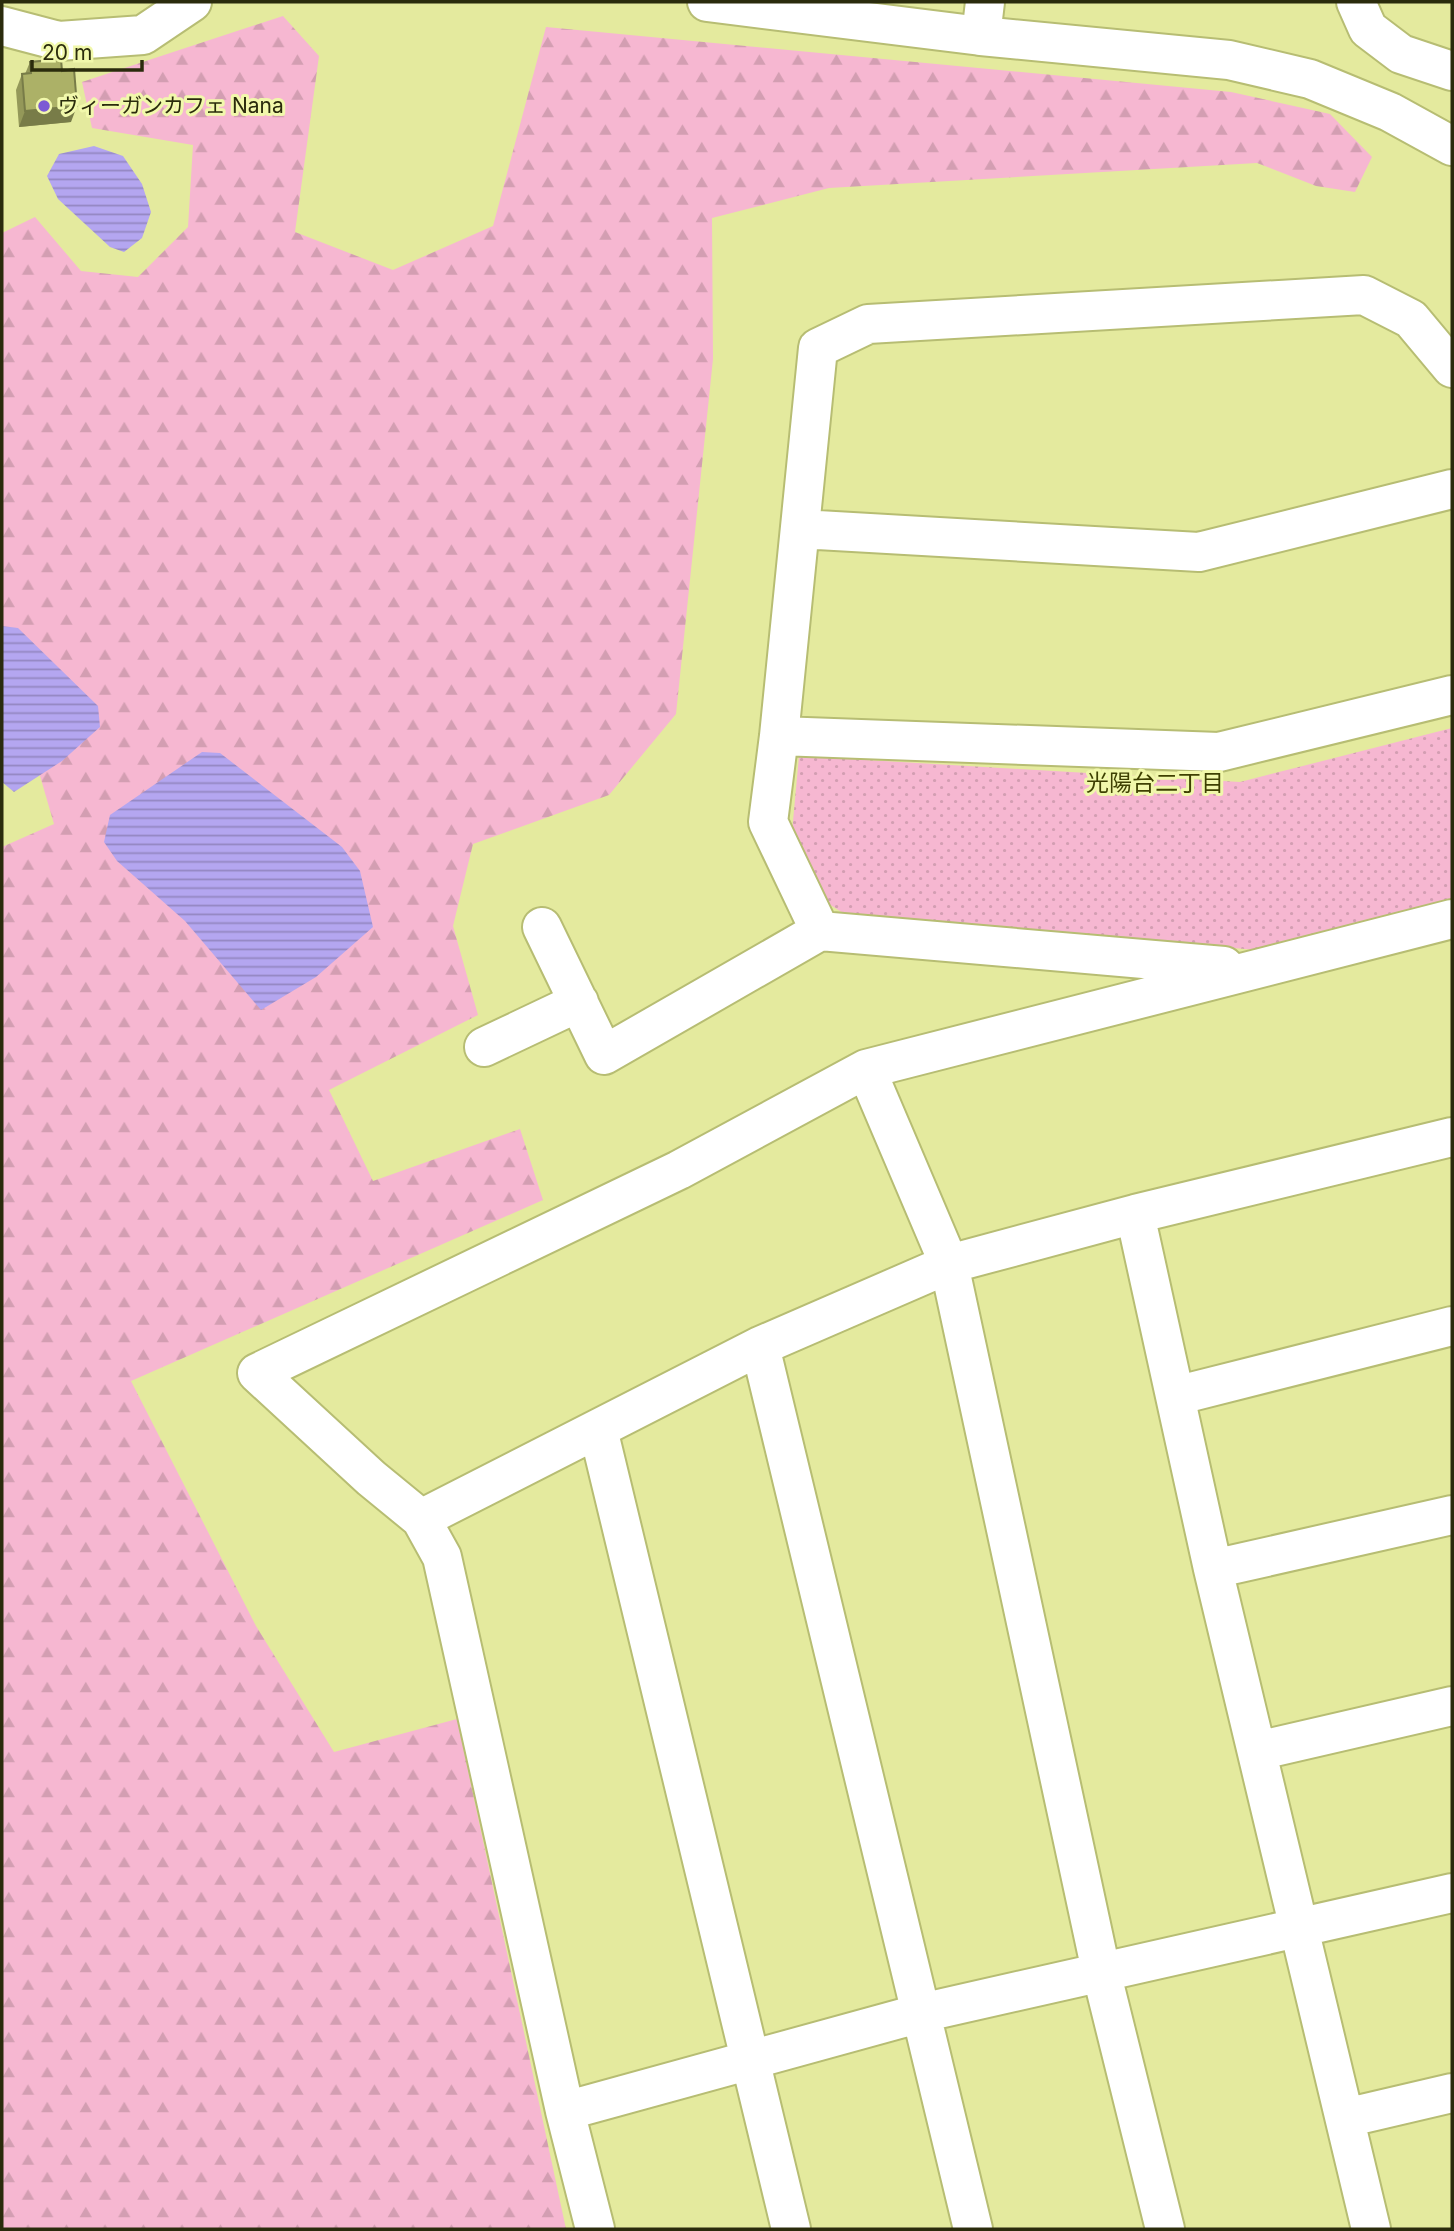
<svg xmlns="http://www.w3.org/2000/svg" width="1454" height="2231" viewBox="0 0 1454 2231" font-family="Inter,'Noto Sans JP',sans-serif">
	<style>
		.grass { fill: url(#grass-dots) }
		.forest { fill: url(#forest-firs) }
		.water { fill: url(#water-rules) }
		.lines { fill: none; stroke-linecap: round; stroke-linejoin: round }
		.street-casing { stroke: #b7bd73; stroke-width: 42 }
		.secondary-casing { stroke: #b7bd73; stroke-width: 42 }
		.street { stroke: #fff; stroke-width: 38 }
		.secondary { stroke: #fff; stroke-width: 38 }
		.wall { fill: #949859 }
		.shaded-wall { fill: #787c48 }
		.building { fill: #acb167; stroke: #787c48; stroke-width: 2 }
		.poi-dot { fill: #7c5ad4; stroke: #f1f8ab; stroke-width: 2.5 }
		.labels { text-anchor: middle; stroke-width: 6; stroke-linejoin: round; paint-order: stroke }
		.poi-label { font-size: 21px; fill: #2a2b0c; stroke: #f1f8ab; text-anchor: start }
		.neighbourhood-label { font-size: 23px; fill: #3e4002; stroke: #f1f8ab }
	</style>
	<defs>
		<pattern id="grass-dots" width="8" height="8" patternUnits="userSpaceOnUse" patternTransform="scale(1.75)"><rect width="8" height="8" fill="#f6b7d1"/><path d="M2 2h.1M6 6h.1" fill="none" stroke="#d39eb2" stroke-width="1.8" stroke-linecap="round"/></pattern>
		<pattern id="forest-firs" width="22" height="20" patternUnits="userSpaceOnUse" patternTransform="scale(1.75)"><rect width="22" height="20" fill="#f6b7d1"/><path d="M5 1l3.5 6h-7zM16 11l3.5 6h-7z" fill="#d39eb2"/></pattern>
		<pattern id="water-rules" width="6" height="5" patternUnits="userSpaceOnUse" patternTransform="scale(1.75)"><rect width="6" height="5" fill="#b4a6f0"/><path d="M0 2.5h6" fill="none" stroke="#9387c1"/></pattern>
	</defs>
	<rect width="100%" height="100%" fill="#e4ea9e"/>
	<path class="grass" d="M1452,728V901L1256,950L843,913L829,904L792,832L799,756L1240,782Z"/>
	<path class="forest" d="M283,16L319,56L295,232L393,270L493,226L546,27L1231,92L1330,114L1372,157L1355,192L1316,186L1257,163L829,188L712,218L713,359L676,714L609,795L473,844L453,926L478,1015L329,1090L373,1181L520,1129L543,1200L131,1381L256,1626L334,1752L457,1719L566,2229H2V847L54,824L2,645V233L35,217L81,271L138,277L188,227L193,145L92,128L82,82Z"/>
	<path class="water" d="M94,146L123,156L142,184L151,212L142,238L124,252L110,247L58,199L47,176L59,154Z
		M2,626L18,628L98,706L100,727L62,761L14,792L2,782Z
		M202,752L220,753L342,847L360,871L373,927L316,977L261,1010L185,921L117,861L104,842L110,815Z"/>
	<g class="lines">
		<g class="street-casing">
			<path id="street" d="M1356,2L1368,29L1401,54L1452,71
				M981,36L985,2
				M800,529L1199,552L1452,489
				M779,736L1219,752L1452,695
				M542,927L604,1055L820,931
				M1224,966L820,931L768,822L779,736L818,348L868,324L1364,295L1411,319L1452,368
				M484,1047L579,1002
				M866,1069L949,1264L1101,1971L1165,2229
				M1135,1214L1213,1569L1371,2229
				M760,1346L973,2229
				M1175,1396L1452,1326
				M598,1429L791,2229
				M421,1519L760,1346L949,1264L1135,1214L1452,1137
				M1213,1569L1452,1515
				M1257,1751L1452,1706
				M565,2111L921,2013L1452,1893
				M1345,2118L1452,2093
				M595,2229L565,2111L442,1557L421,1519L371,1478L257,1373L679,1170L866,1069L1452,919"/>
		</g>
		<g class="secondary-casing">
			<path id="secondary" d="M707,2L981,36L1229,60L1310,79L1390,112L1452,146
				M2,26L59,41L143,35L192,2"/>
		</g>
		<use href="#street" class="street"/>
		<use href="#secondary" class="secondary"/>
	</g>
	<path class="wall" d="M30,62L62,71L71,122L19,127L16,90L22,74H25Z"/>
	<path class="shaded-wall" d="M77,106L71,122L19,127L25,111Z"/>
	<path class="building" d="M61,59L62,71L74,69L77,106L25,111L22,74L31,73L30,62Z"/>
	<circle class="poi-dot" cx="44" cy="106" r="7"/>
	<g class="labels">
		<g class="poi-label">
			<text x="58" y="113">ヴィーガンカフェ Nana</text>
		</g>
		<g class="neighbourhood-label">
			<text x="1155" y="791">光陽台二丁目</text>
		</g>
	</g>
	<rect width="1454" height="2231" fill="none" stroke="#2a2b0c" stroke-width="7"/>
	<path d="M32 60v10h110v-10" fill="none" stroke="#2a2b0c" stroke-width="3.5"/>
	<text x="42" y="60" font-size="21" fill="#2a2b0c" stroke="#f1f8ab" stroke-width="5" paint-order="stroke">20 m</text>
</svg>
